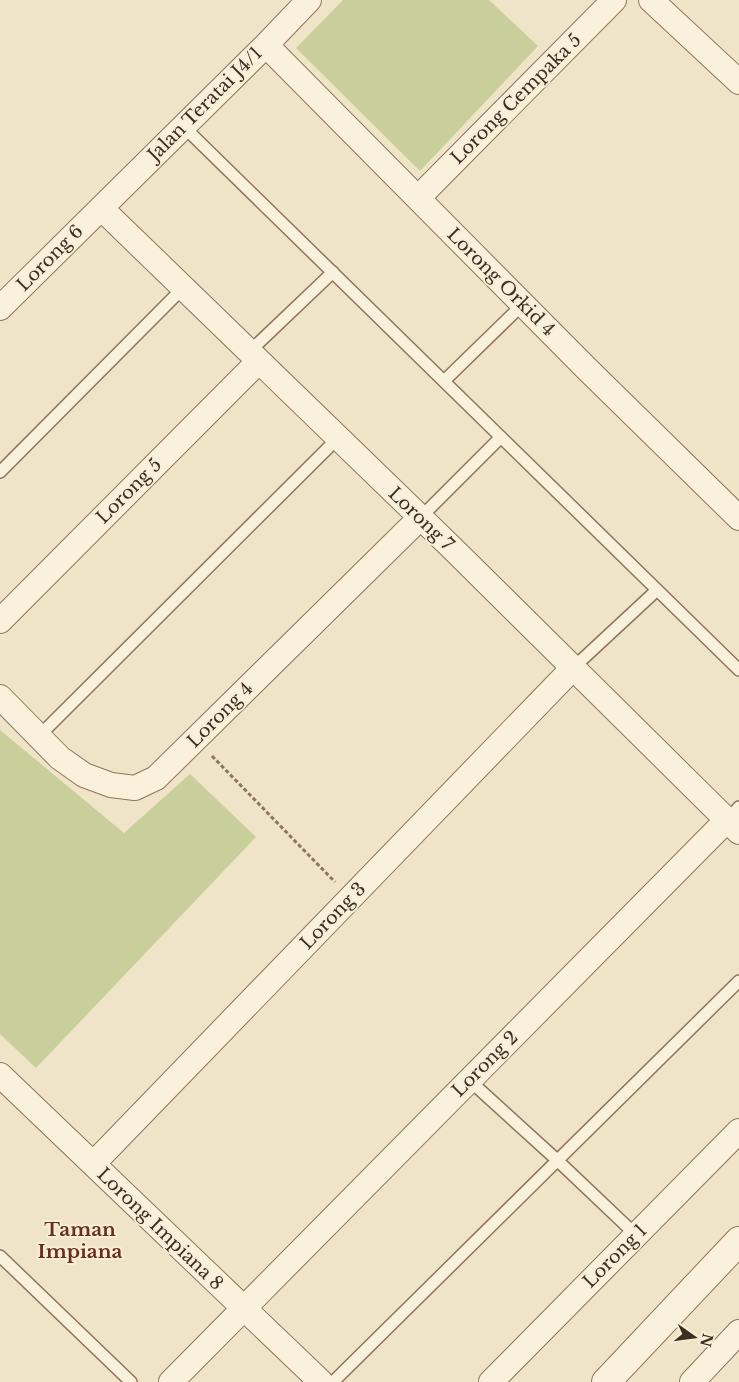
<svg xmlns="http://www.w3.org/2000/svg" width="739" height="1382" viewBox="0 0 739 1382" font-family="'Libre Baskerville',serif">
	<style>
		.green { fill: #c9cf9b }
		.lines { fill: none; stroke-linecap: round; stroke-linejoin: round }
		.service-casing { stroke: #8d765c; stroke-width: 14 }
		.minor-casing { stroke: #8d765c; stroke-width: 26 }
		.tertiary-casing { stroke: #8d765c; stroke-width: 30 }
		.path { stroke: #8d765c; stroke-width: 3; stroke-dasharray: 4 2.5; stroke-linecap: butt }
		.service { stroke: #faf1dc; stroke-width: 11 }
		.minor { stroke: #faf1dc; stroke-width: 24 }
		.tertiary { stroke: #faf1dc; stroke-width: 28 }
		.labels { text-anchor: middle; stroke-width: 4; stroke-linejoin: round; paint-order: stroke }
		.street-label { font-size: 18px; fill: #3d2e20; stroke: #f7eed8 }
		.neighbourhood-label { font-size: 19px; font-weight: bold; fill: #6b2e1e; stroke: #f7eed8 }
	</style>
	<rect width="100%" height="100%" fill="#f0e4c8"/>
	<path class="green" d="M343,0H489L538,46L420,171L296,48Z
		M0,730L124,833L190,774L256,837L36,1068L0,1034Z"/>
	<g class="lines">
		<g class="service-casing">
			<path id="service" d="M183,126L739,670
				M249,352L333,272
				M444,381L523,304
				M0,472L183,288
				M420,518L501,437
				M573,668L657,590
				M39,736L338,438
				M727,820L739,807
				M469,1080L557,1160L636,1235
				M0,1256L131,1382
				M333,1382L739,981"/>
		</g>
		<g class="minor-casing">
			<path id="minor" d="M651,0L739,82
				M266,45L586,368L739,518
				M418,198L614,0
				M101,208L450,546L739,832
				M0,308L266,45L309,0
				M0,621L259,361
				M0,697L60,758L84,775L111,785L135,788L156,778L420,518
				M0,1075L321,1382
				M93,1164L573,668
				M171,1382L727,820
				M491,1382L739,1131
				M692,1382L739,1332"/>
		</g>
		<g class="tertiary-casing">
			<path id="tertiary" d="M606,1382L739,1241"/>
		</g>
		<path class="path" d="M212,756L335,882"/>
		<use href="#service" class="service"/>
		<use href="#minor" class="minor"/>
		<use href="#tertiary" class="tertiary"/>
	</g>
	<g class="labels">
		<g class="street-label">
			<text transform="translate(516 99) rotate(-45)" y="6">Lorong Cempaka 5</text>
			<text transform="translate(205 104) rotate(-45)" y="6">Jalan Teratai J4/1</text>
			<text transform="translate(50 258) rotate(-45)" y="6">Lorong 6</text>
			<text transform="translate(501 282) rotate(45)" y="6">Lorong Orkid 4</text>
			<text transform="translate(129 491) rotate(-45)" y="6">Lorong 5</text>
			<text transform="translate(421 519) rotate(44)" y="6">Lorong 7</text>
			<text transform="translate(220 715) rotate(-45)" y="6">Lorong 4</text>
			<text transform="translate(333 916) rotate(-46)" y="6">Lorong 3</text>
			<text transform="translate(485 1064) rotate(-45)" y="6">Lorong 2</text>
			<text transform="translate(160 1229) rotate(44)" y="6">Lorong Impiana 8</text>
			<text transform="translate(615 1256) rotate(-45)" y="6">Lorong 1</text>
		</g>
		<g class="neighbourhood-label">
			<text x="80" y="1236">Taman<tspan x="80" dy="22">Impiana</tspan></text>
		</g>
	</g>
	<g transform="translate(694 1337) rotate(104)" stroke="#f7eed8" stroke-width="4" paint-order="stroke">
	<path d="M0-4L9 19L0 12L-9 19Z" fill="#3d2e20"/>
	<text y="-8" font-size="14" font-weight="bold" text-anchor="middle" fill="#3d2e20">N</text>
	</g>
</svg>
